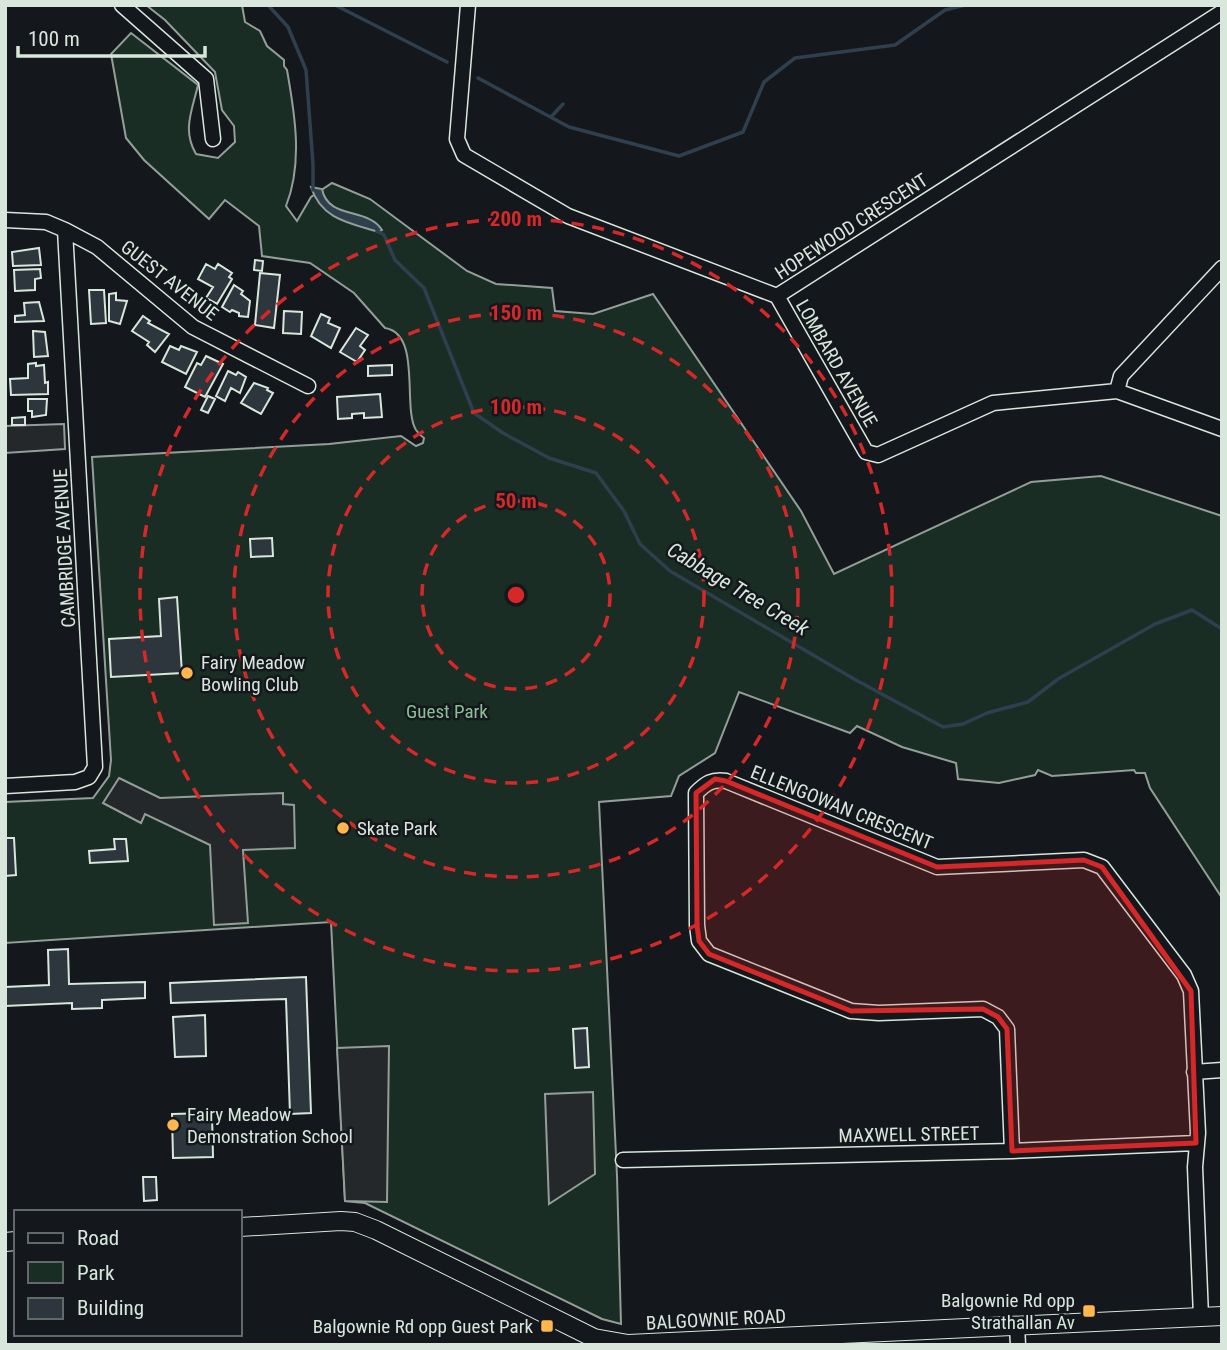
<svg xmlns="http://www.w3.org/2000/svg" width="1227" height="1350" viewBox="0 0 1227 1350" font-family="'Roboto Condensed',sans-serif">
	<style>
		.green { fill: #1a2d24; stroke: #939e99; stroke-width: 2 }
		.parking { fill: #24282b; stroke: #939e99; stroke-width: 2 }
		.water { fill: #2f3f4d; stroke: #939e99; stroke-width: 2 }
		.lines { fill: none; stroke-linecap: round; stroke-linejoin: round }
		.stream { stroke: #2f3f4d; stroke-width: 3.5 }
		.building { fill: #2c363c; stroke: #d8e6dc; stroke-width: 2 }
		.minor-casing { stroke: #d8e6dc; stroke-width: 17 }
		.major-casing { stroke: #d8e6dc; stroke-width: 20 }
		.minor { stroke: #14181c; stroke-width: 14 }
		.major { stroke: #14181c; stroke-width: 18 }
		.marked { fill: #d62828; fill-opacity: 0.2; stroke: #d62828; stroke-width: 5; stroke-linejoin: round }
		.ring { fill: none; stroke: #d62828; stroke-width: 3.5; stroke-dasharray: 12 9 }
		.poi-dot { fill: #ffb74d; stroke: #14181c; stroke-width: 2.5 }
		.labels { text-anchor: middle; stroke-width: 5; stroke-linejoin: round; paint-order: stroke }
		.street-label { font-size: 19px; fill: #d8e6dc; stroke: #14181c }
		.poi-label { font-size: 19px; fill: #d8e6dc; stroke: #14181c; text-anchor: start }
		.park-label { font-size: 19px; fill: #8ac095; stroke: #14181c }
		.water-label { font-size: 21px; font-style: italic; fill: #d8e6dc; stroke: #14181c }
		.centre { fill: #d62828; stroke: #14181c; stroke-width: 3.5 }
		.ring-label { font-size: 21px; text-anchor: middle; font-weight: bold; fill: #d62828; stroke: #14181c; stroke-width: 5; stroke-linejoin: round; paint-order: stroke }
	</style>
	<rect width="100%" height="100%" fill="#14181c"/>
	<path class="green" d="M146,5H242L245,22L260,31L267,46L284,60V66L287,70C295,115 303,163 286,206L297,221L311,197L332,183L370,199L467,271L496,284L552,288L555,311L593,314L653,294L801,511L834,574L1031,482L1101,476L1222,516V898L1150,788L1145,773H1136L1134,770L1052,776L1038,770L1035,775L999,783L958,779L956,763L902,747L857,726L850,733L739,692L715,753L679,776L671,796L599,802L617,1176L621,1324L602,1319L365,1203L345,1201L331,922L5,943V802L93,798L109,776L111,760L92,457L329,444L401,436L416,446L423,443L424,438C421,436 418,433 416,430C402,407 422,334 385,328L354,293L310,263L262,256L259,226L225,200L209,219L144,160L126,138L111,54L131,33L198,85C192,111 182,130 196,154L218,158L235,142L234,126L222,110L215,72L165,20Z"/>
	<path class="parking" d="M64,424L65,449L5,453V426Z
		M119,778L160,798L283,793V804L294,805L295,848L243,850L248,923L214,925L210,845L145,814L141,823L103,803Z
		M389,1046L387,1202L345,1201L337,1048Z
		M593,1092L595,1174L549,1204L545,1094Z"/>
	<path class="water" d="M311,187L322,189C328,220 368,207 382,230L379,232C349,223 321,219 311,187Z"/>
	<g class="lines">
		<path class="stream" d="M268,5L288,27L306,70L313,164V190
			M335,5L447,62
			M478,78L569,127L679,156L743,132L764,82L795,58L895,45L945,10L965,5
			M551,117L563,104
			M377,231L384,235L395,260L424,288L474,413L503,433L549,458L596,473L624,511L640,544L670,571L854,679L943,727L963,724L987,713L1028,702L1058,679L1155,624L1192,610L1222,629"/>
	</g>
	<path class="building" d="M39,248L41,265L13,266L12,252Z
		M255,260L263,261L262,271L254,270Z
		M206,264L215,269L218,264L232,273L229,277L232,279L217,304L206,298L213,287L198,279Z
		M40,269L41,278L35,279V290L15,291L14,270Z
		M260,273L280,275L274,328L255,325Z
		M234,285L243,291L241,294L250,301L248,317L239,316V313L232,310L230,312L222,307Z
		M89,290H104L106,323L91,324Z
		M116,293V300L127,301L120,324L109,321V294Z
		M39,302L44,321L15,322V316L25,315L24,303Z
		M284,311L302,312L301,334L283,333Z
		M321,314L330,318L328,323L340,328L331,348L311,336Z
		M143,316L150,321L148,323L169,334L155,352L147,345L149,342L132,331Z
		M356,328L368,335L360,346L365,350L357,362L340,352Z
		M33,331L45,332L48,356L34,357Z
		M170,346L179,350L181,346L197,352L186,374L162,362Z
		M206,356L223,364L205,397L185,387L197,363L201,365Z
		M36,363V366L44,365L45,383L48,382V394L11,395L10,379L28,378V364Z
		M392,365V375L368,376V366Z
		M228,371L236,375L238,372L246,377L240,393L231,388L225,401L216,396Z
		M254,383L268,388L267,390L273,393L261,414L241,403Z
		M380,394L382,417L364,418V413L352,414V418L338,419L337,397Z
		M208,396L215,399L208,413L201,410Z
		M28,399H47L46,415L32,417V411H28Z
		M25,417V425H12V418Z
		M272,538L273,556L251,557L250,539Z
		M177,597L182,673L111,677L109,639L161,636L159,599Z
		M5,838H14L16,875L5,876Z
		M114,839H126L128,861L90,863L89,851L115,849Z
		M68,949L69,984L145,982V998L102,1000V1008L72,1009V1003L5,1006V987L49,985L48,950Z
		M306,977L311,1113L290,1114L286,999L171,1003L170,983Z
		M205,1015L206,1056L175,1057L173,1017Z
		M587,1028L589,1067L575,1068L573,1029Z
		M212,1113L213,1157L173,1158L172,1114Z
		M143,1177H156L157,1200L144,1201Z"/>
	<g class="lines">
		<g class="minor-casing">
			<path id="minor" d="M122,5L206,79L213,139
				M468,5L457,139L464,155L568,216L777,296
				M5,220L46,222L65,230L97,247L193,327L308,386
				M777,296L866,452L878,455L993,403L1117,391L1222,429
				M777,296L1222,12
				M1117,391L1121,376L1222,268
				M5,786L75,782L89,777L95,767L65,230
				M1194,1072L1222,1070
				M1012,1151L1007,1029L998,1017L983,1009L879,1013L851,1011L709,954L699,941L697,925L696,793C706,783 712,779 726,781L937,867L1084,860L1102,867L1184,975L1191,991L1198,1133L1195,1167L1201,1317
				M623,1160L1012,1151L1196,1143
				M1017,1326L1018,1345"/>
		</g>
		<g class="major-casing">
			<path id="major" d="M240,1227L341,1221L355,1222L376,1230L594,1338L628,1344L1222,1316
				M5,1242L16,1241"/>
		</g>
		<use href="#minor" class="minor"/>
		<use href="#major" class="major"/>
	</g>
	<path class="marked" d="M715,779L726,781L937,867L1084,860L1102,867L1191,991L1196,1143L1012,1151L1007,1029L998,1017L983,1009L851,1011L709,954L699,941L697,925L696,793Z"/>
	<g class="ring">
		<circle cx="516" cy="595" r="94"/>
		<circle cx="516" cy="595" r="188"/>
		<circle cx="516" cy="595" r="282"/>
		<circle cx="516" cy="595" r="376"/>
	</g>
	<g class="poi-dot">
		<circle cx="187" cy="673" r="7"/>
		<circle cx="343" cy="828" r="7"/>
		<circle cx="173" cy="1125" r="7"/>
		<rect x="1082" y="1304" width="14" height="14" rx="3.5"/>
		<rect x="540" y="1319" width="14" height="14" rx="3.5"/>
	</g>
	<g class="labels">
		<g class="street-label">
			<text transform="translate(851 226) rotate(-33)" y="7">HOPEWOOD CRESCENT</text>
			<text transform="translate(170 280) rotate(38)" y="7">GUEST AVENUE</text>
			<text transform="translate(837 363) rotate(60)" y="7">LOMBARD AVENUE</text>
			<text transform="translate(64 548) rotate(-93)" y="7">CAMBRIDGE AVENUE</text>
			<text transform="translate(842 807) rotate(22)" y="7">ELLENGOWAN CRESCENT</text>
			<text transform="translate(909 1134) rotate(-1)" y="7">MAXWELL STREET</text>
			<text transform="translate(716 1319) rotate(-3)" y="7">BALGOWNIE ROAD</text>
		</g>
		<g class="poi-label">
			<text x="201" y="669">Fairy Meadow<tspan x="201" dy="22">Bowling Club</tspan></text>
			<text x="357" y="835">Skate Park</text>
			<text x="187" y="1121">Fairy Meadow<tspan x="187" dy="22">Demonstration School</tspan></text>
			<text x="1075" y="1307" text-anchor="end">Balgownie Rd opp<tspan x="1075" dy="22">Strathallan Av</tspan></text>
			<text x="533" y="1333" text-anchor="end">Balgownie Rd opp Guest Park</text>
		</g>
		<g class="park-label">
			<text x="447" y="718">Guest Park</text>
		</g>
		<g class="water-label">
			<text transform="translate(738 589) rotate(31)" y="7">Cabbage Tree Creek</text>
		</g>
	</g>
	<circle cx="516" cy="595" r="10" class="centre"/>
	<g class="ring-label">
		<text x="516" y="226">200 m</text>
		<text x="516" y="320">150 m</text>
		<text x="516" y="414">100 m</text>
		<text x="516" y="508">50 m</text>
	</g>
	<rect width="1227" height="1350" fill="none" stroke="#d8e6dc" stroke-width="14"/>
	<rect x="14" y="1210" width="228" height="126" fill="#14181c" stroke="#626a69" stroke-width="2"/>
	<rect x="28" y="1233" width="35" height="10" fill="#14181c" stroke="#626a69" stroke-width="2"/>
	<text x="77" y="1245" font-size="21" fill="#d8e6dc">Road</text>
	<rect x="28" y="1262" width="35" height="21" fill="#1a2d24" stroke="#626a69" stroke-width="2"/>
	<text x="77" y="1280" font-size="21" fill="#d8e6dc">Park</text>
	<rect x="28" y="1298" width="35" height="21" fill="#2c363c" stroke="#626a69" stroke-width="2"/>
	<text x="77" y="1315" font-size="21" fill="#d8e6dc">Building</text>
	<path d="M18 46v10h187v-10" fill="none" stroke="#d8e6dc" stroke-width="3.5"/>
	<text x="28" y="46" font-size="21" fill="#d8e6dc" stroke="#14181c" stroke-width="5" paint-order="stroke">100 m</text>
</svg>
